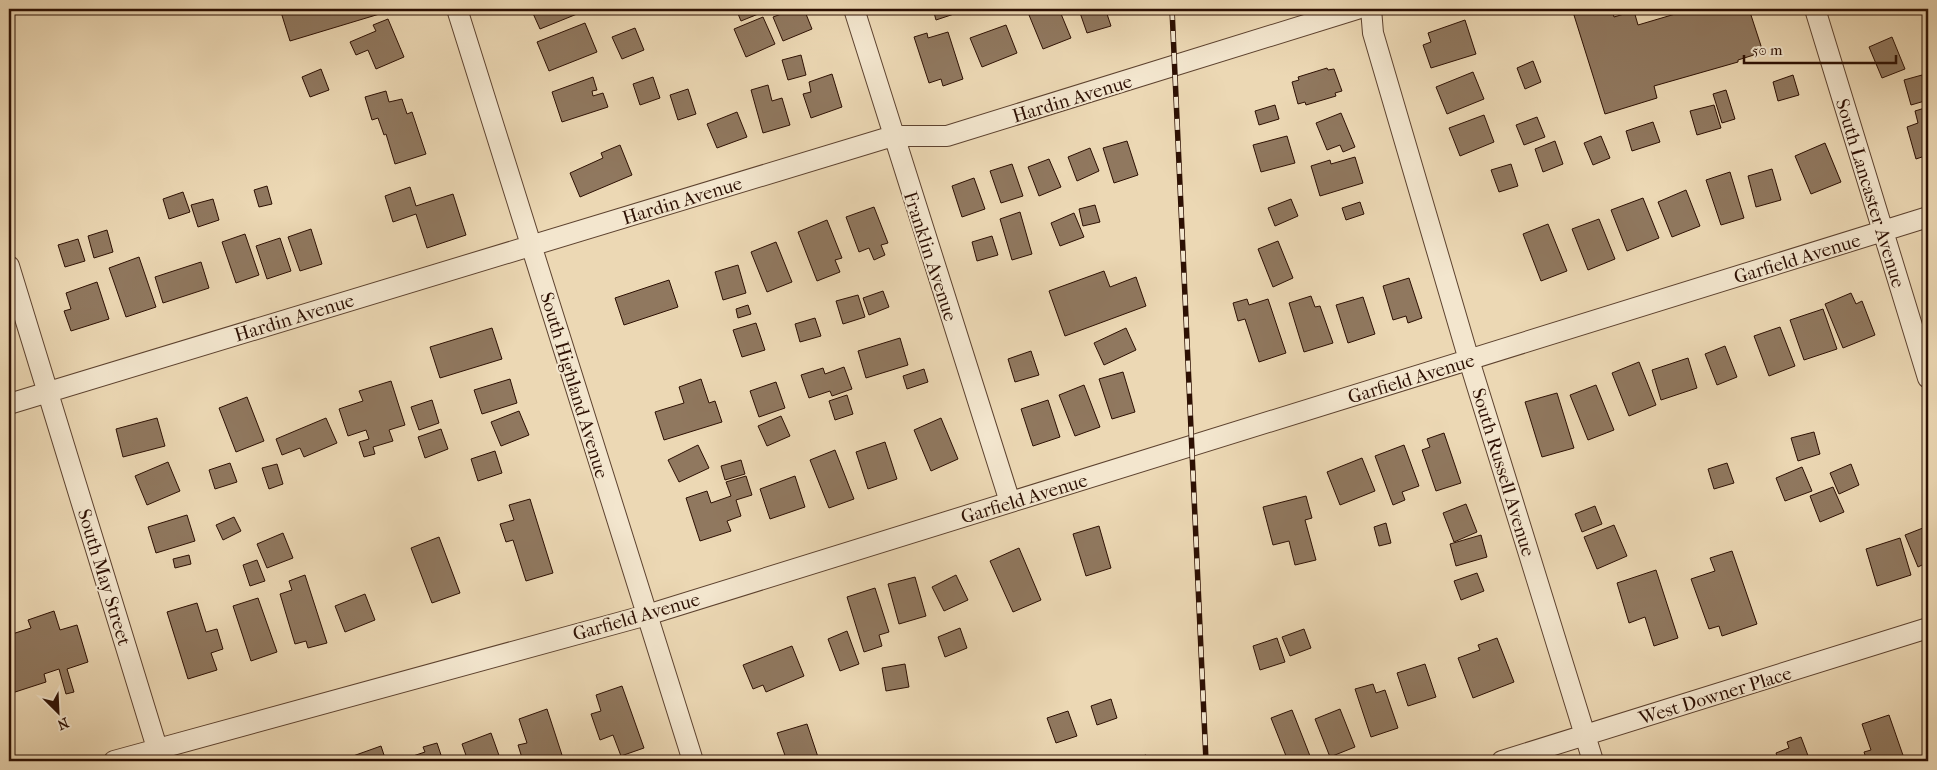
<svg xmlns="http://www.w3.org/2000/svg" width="1937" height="770" viewBox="0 0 1937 770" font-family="'IM FELL French Canon',serif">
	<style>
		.building { fill: #90785f; stroke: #2d1003 }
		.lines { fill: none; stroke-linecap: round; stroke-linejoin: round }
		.minor-casing { stroke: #5d422f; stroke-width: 22 }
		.minor { stroke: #f3e6ce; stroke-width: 20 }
		.rail-casing { stroke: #2d1003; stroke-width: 5.5 }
		.rail { stroke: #f3e6ce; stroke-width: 4; stroke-dasharray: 11; stroke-linecap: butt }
		.labels { text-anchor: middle; stroke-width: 4; stroke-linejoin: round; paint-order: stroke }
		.street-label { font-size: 19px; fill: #2d1003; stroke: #f3e6ce }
	</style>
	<rect width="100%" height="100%" fill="#ecd8b4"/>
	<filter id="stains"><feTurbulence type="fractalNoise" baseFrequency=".004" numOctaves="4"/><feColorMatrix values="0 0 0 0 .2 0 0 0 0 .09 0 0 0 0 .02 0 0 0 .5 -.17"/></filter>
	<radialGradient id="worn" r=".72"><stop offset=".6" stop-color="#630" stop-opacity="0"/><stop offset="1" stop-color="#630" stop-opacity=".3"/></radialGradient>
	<path class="building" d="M280,9H396L290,41Z
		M531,9H575L577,14L540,29Z
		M600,9H618L602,14Z
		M736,9H767L768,10L741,21Z
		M795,9H804L812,29L783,41L773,17Z
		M933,9H953L954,14L936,20Z
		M1046,9H1059L1071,38L1043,49L1029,15Z
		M1077,9H1110L1111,12L1107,14L1111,26L1087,33L1079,10Z
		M1585,9H1612L1614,17L1634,11L1638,25L1692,9H1749L1763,52L1738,60V62L1654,86L1657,98L1605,114L1573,12Z
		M763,17L775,44L746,57L734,29Z
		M388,19L404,57L376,69L368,50L356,55L350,42L376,31L373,25Z
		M1465,20L1476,54L1431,68L1423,45L1431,42L1428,33Z
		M585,23L597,52L549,71L537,42Z
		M1006,25L1017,53L982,67L970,38Z
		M635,28L644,50L622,59L612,37Z
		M948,32L963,79L943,86L941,79L929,83L914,37L927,33L928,38Z
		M1892,37L1905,69L1882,78L1869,47Z
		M801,55L806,75L788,80L782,60Z
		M1533,61L1541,82L1525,89L1517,68Z
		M1327,68L1328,70L1334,69L1342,91L1335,93L1336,96L1306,105L1305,102L1298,104L1292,82L1299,80L1298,77Z
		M321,69L329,90L310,97L302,77Z
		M1473,72L1484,99L1447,114L1436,87Z
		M832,74L842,107L811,118L803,94L811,92L809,82Z
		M1793,75L1799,95L1778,101L1773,82Z
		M1922,75L1928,100L1911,105L1904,80Z
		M593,77L597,90L592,91L593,96L603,93L608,107L562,122L552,92Z
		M653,77L660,98L640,105L633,84Z
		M768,85L772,101L782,98L790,125L763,133L751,90Z
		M688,89L696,114L678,120L670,95Z
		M1726,90L1735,119L1722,123L1713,94Z
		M386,91L389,102L402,99L407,114L412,112L426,154L395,164L386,134L384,135L378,118L372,120L365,97Z
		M1275,105L1279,119L1259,125L1255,111Z
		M1714,105L1721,128L1697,135L1690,111Z
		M1928,107V155L1916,159L1907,127L1918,123L1915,111Z
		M737,112L747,137L717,148L707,124Z
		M1341,113L1355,147L1343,152L1340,145L1327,150L1316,123Z
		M1484,115L1494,142L1460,156L1449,128Z
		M1537,117L1545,137L1524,145L1516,125Z
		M1653,122L1660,142L1632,151L1626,131Z
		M1287,136L1295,163L1261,172L1253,145Z
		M1601,136L1610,158L1593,165L1584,143Z
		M1127,141L1138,175L1114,183L1103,148Z
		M1555,141L1563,164L1543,172L1535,149Z
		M1825,143L1841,182L1811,194L1795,156Z
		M620,145L632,175L580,197L570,173L603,158L601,153Z
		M1090,148L1099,171L1077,181L1068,157Z
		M1355,157L1363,183L1320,196L1311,166L1330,160L1331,164Z
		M1049,159L1061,187L1039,196L1028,167Z
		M1012,164L1023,196L1001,203L990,171Z
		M1511,164L1518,186L1499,192L1491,170Z
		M1772,169L1781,200L1756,207L1748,176Z
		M1730,172L1744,218L1721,225L1706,180Z
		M974,178L985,209L962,217L952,186Z
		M267,186L272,204L259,207L254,190Z
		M410,187L416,206L453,194L466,235L427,248L416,214L393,222L385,196Z
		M1686,190L1700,226L1672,237L1658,202Z
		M183,192L190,212L169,219L163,199Z
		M1643,198L1659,238L1627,251L1611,210Z
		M213,199L219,220L198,227L191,205Z
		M1291,199L1298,216L1275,226L1268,208Z
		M1360,202L1364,214L1346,220L1342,208Z
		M1095,205L1100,222L1083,226L1079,209Z
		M874,207L888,243L881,245L885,255L874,260L869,248L859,252L846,217Z
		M1020,212L1032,254L1012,260L1000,219Z
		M1074,213L1084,237L1060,246L1051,223Z
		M1599,219L1615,259L1588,270L1572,229Z
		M827,220L842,258L835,260L840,272L817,281L798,232Z
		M1548,224L1567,271L1541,281L1523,234Z
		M311,229L322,264L300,271L288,237Z
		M107,230L113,252L94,258L88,236Z
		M245,234L259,275L236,283L222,242Z
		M992,236L998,255L977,261L972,242Z
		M280,238L291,271L267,279L256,246Z
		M78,239L85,261L65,267L58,245Z
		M1278,241L1293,278L1273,287L1258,249Z
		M776,242L792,282L767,292L751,252Z
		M139,257L156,307L126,317L109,268Z
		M201,262L209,288L163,303L155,277Z
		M738,265L746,293L723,300L715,272Z
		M1104,271L1110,287L1136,277L1146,306L1065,336L1049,291Z
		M1409,278L1422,318L1408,323L1406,316L1393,320L1383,286Z
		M669,280L678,307L624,325L615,298Z
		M97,282L109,319L71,331L64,311L71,309L66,293Z
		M883,291L889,307L869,315L863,298Z
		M1851,293L1856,304L1862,301L1875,335L1843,348L1825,304Z
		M858,295L865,317L843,324L836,301Z
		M1311,296L1315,307L1320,306L1333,343L1304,352L1289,303Z
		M1363,297L1375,334L1348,343L1336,305Z
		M1247,299L1249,305L1268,299L1286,353L1259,362L1245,319L1238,321L1233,303Z
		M748,305L751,314L738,318L736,309Z
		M1823,309L1837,349L1804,360L1790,320Z
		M815,318L821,336L800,342L795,324Z
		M756,323L765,350L742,357L733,330Z
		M1780,327L1795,366L1769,376L1754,336Z
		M492,328L502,359L440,378L430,347Z
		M1126,328L1136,350L1104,365L1094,343Z
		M900,338L908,365L866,378L858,351Z
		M1725,346L1737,377L1717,385L1705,354Z
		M1031,351L1039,375L1015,382L1008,359Z
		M1688,358L1697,388L1661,400L1652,370Z
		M1639,362L1656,405L1629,416L1612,373Z
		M844,367L852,389L832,396L830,391L809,398L801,375L823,368L825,374Z
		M924,369L928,382L907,389L903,376Z
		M1123,372L1135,412L1112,419L1099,379Z
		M510,379L517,403L482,414L474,390Z
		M701,379L709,403L715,401L722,422L664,440L655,412L684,403L679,387Z
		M391,381L405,425L389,430L393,441L373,447L375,454L364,457L359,442L369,439L366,430L348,436L339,409L363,401L359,391Z
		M776,382L785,408L759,417L750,391Z
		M1084,385L1100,427L1075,436L1059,395Z
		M1596,385L1614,430L1588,440L1570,395Z
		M1557,393L1574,448L1542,457L1525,402Z
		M847,395L853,414L835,420L829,401Z
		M247,397L264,441L236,452L219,408Z
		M432,400L439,423L419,430L411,407Z
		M1048,400L1060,437L1033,446L1021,409Z
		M519,411L529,435L501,446L491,422Z
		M781,416L790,436L767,446L758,426Z
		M157,418L165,446L123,457L116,429Z
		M326,418L337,443L304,457L300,448L282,455L276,439Z
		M941,418L958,459L931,471L914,430Z
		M441,429L448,449L425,458L418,437Z
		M1814,432L1820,454L1798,461L1791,438Z
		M1444,433L1461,483L1436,491L1422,450L1430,447L1427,439Z
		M885,442L897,479L868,489L856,452Z
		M698,445L709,468L679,482L668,460Z
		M1404,445L1419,486L1402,492L1405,500L1393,505L1375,456Z
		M835,450L854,499L829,508L810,460Z
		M495,451L502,473L478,481L471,459Z
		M1362,458L1375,491L1340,505L1327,472Z
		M741,460L745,474L725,480L721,466Z
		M168,462L180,491L147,505L135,476Z
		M230,463L237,482L215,489L209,470Z
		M1727,463L1734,483L1714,489L1708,469Z
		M277,464L283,484L269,489L262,468Z
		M1851,464L1859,485L1839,494L1830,473Z
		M1802,467L1812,491L1785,501L1776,478Z
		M746,476L752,495L736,500L741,516L727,521L731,531L700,541L686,498L707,491L711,503L731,496L726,482Z
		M795,476L805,507L770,519L760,489Z
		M1833,487L1844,512L1820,522L1810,496Z
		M1306,496L1312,518L1305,520L1316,560L1295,565L1289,541L1273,545L1263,507Z
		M530,499L553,573L526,581L513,540L506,542L500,524L514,520L509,505Z
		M1466,504L1477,532L1454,542L1443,513Z
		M1595,506L1602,524L1582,532L1575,514Z
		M187,515L195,541L156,553L148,527Z
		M234,517L241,531L223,540L216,525Z
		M1386,523L1391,543L1379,546L1374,527Z
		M1614,525L1627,556L1597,569L1584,537Z
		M1099,526L1111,568L1086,576L1073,534Z
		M1928,526V562L1918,567L1905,535Z
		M283,533L293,558L267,568L257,544Z
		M1481,535L1487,557L1456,566L1450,544Z
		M439,537L460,593L432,603L411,548Z
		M1900,538L1911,575L1877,586L1866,549Z
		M1019,548L1041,600L1013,612L990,561Z
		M1732,551L1757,624L1722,636L1719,626L1709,629L1691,579L1715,571L1710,558Z
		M189,555L191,564L175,568L173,559Z
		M257,560L265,581L250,586L243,565Z
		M1656,570L1678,638L1654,646L1645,617L1629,623L1617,583Z
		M1477,573L1484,591L1461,600L1454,581Z
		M305,575L327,643L308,648L306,641L295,644L280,594L292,590L289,581Z
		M956,575L968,600L944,611L932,587Z
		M915,577L926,616L899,624L888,584Z
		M875,588L889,632L879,635L882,646L864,652L847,597Z
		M365,594L375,620L345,632L335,606Z
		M258,598L277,652L251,661L233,606Z
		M197,603L206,632L217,629L223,649L211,653L217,670L188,679L167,612Z
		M54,611L60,630L77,625L88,662L67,669L74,692L66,694L59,669L44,674L46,682L9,694V635L31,628L28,620Z
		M960,628L967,648L945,657L938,637Z
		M1304,629L1311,648L1290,656L1282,637Z
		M847,631L859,664L840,671L828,639Z
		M1277,638L1285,662L1260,670L1253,646Z
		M1497,638L1514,682L1473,698L1458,658L1480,650L1478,645Z
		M792,646L804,676L766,692L763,685L753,689L743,665Z
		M905,664L909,687L886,691L882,668Z
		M1425,664L1436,697L1408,706L1397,673Z
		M1373,684L1376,693L1385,690L1398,728L1371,737L1355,689Z
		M622,686L644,748L621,756L613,735L600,740L591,714L601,711L596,695Z
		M1111,699L1117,718L1097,725L1091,706Z
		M547,709L562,755L543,761H523L518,745L527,743L519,719Z
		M1340,709L1355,747L1330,757L1315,719Z
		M1292,710L1312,761H1288L1271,718Z
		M1068,711L1077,736L1056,743L1047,718Z
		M1889,715L1905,761H1867L1864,752L1871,750L1862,724Z
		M807,724L819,760L787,761L777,733Z
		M491,733L501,761H468L462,744Z
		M1801,737L1810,761H1779L1776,753L1789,748L1787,742Z
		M437,743L443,761H412L410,757L425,752L423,747Z
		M381,746L386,761H339Z
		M1146,755L1148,761H1125Z
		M280,756L282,761H265Z"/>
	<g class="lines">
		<g class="minor-casing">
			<path id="minor" d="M457,9L693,761
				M854,9L1010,502
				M1371,9L1373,33L1469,360L1593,761
				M1815,9L1928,378
				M9,266L161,761
				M9,404L893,136H947L1357,9
				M114,761L647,615L1928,217
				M1502,761L1928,628"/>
		</g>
		<use href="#minor" class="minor"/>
		<g class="rail-casing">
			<path id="rail" d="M1172,9L1206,761"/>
		</g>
		<use href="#rail" class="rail"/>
	</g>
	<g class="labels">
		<g class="street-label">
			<text transform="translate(1072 98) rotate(-17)" y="7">Hardin Avenue</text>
			<text transform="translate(1871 193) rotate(73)" y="7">South Lancaster Avenue</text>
			<text transform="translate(682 200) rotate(-17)" y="7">Hardin Avenue</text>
			<text transform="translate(931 256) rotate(72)" y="7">Franklin Avenue</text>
			<text transform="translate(1797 258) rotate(-17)" y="7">Garfield Avenue</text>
			<text transform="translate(294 317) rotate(-17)" y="7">Hardin Avenue</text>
			<text transform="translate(1411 378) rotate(-17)" y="7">Garfield Avenue</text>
			<text transform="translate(575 385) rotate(73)" y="7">South Highland Avenue</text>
			<text transform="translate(1504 472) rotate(73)" y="7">South Russell Avenue</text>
			<text transform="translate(1024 498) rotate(-17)" y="7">Garfield Avenue</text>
			<text transform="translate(105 577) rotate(73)" y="7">South May Street</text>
			<text transform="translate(636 616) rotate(-16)" y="7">Garfield Avenue</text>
			<text transform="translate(1715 695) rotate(-17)" y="7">West Downer Place</text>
		</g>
	</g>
	<rect width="1937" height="770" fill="none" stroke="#ecd8b4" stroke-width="30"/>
	<rect x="10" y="10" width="1917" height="750" fill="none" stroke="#2d1003" stroke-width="2.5"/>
	<rect x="15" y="15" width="1907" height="740" fill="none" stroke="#2d1003"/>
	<g transform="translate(58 712) rotate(156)" stroke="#f3e6ce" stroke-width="4" paint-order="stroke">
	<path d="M0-4L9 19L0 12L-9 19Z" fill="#2d1003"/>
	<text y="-8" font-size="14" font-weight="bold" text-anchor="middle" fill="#2d1003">N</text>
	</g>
	<path d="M1744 55v8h152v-8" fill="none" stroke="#2d1003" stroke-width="2.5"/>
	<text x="1752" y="55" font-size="15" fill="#2d1003" stroke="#f3e6ce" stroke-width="4" paint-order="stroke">50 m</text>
	<rect width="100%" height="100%" filter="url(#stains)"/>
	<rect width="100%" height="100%" fill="url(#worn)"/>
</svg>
